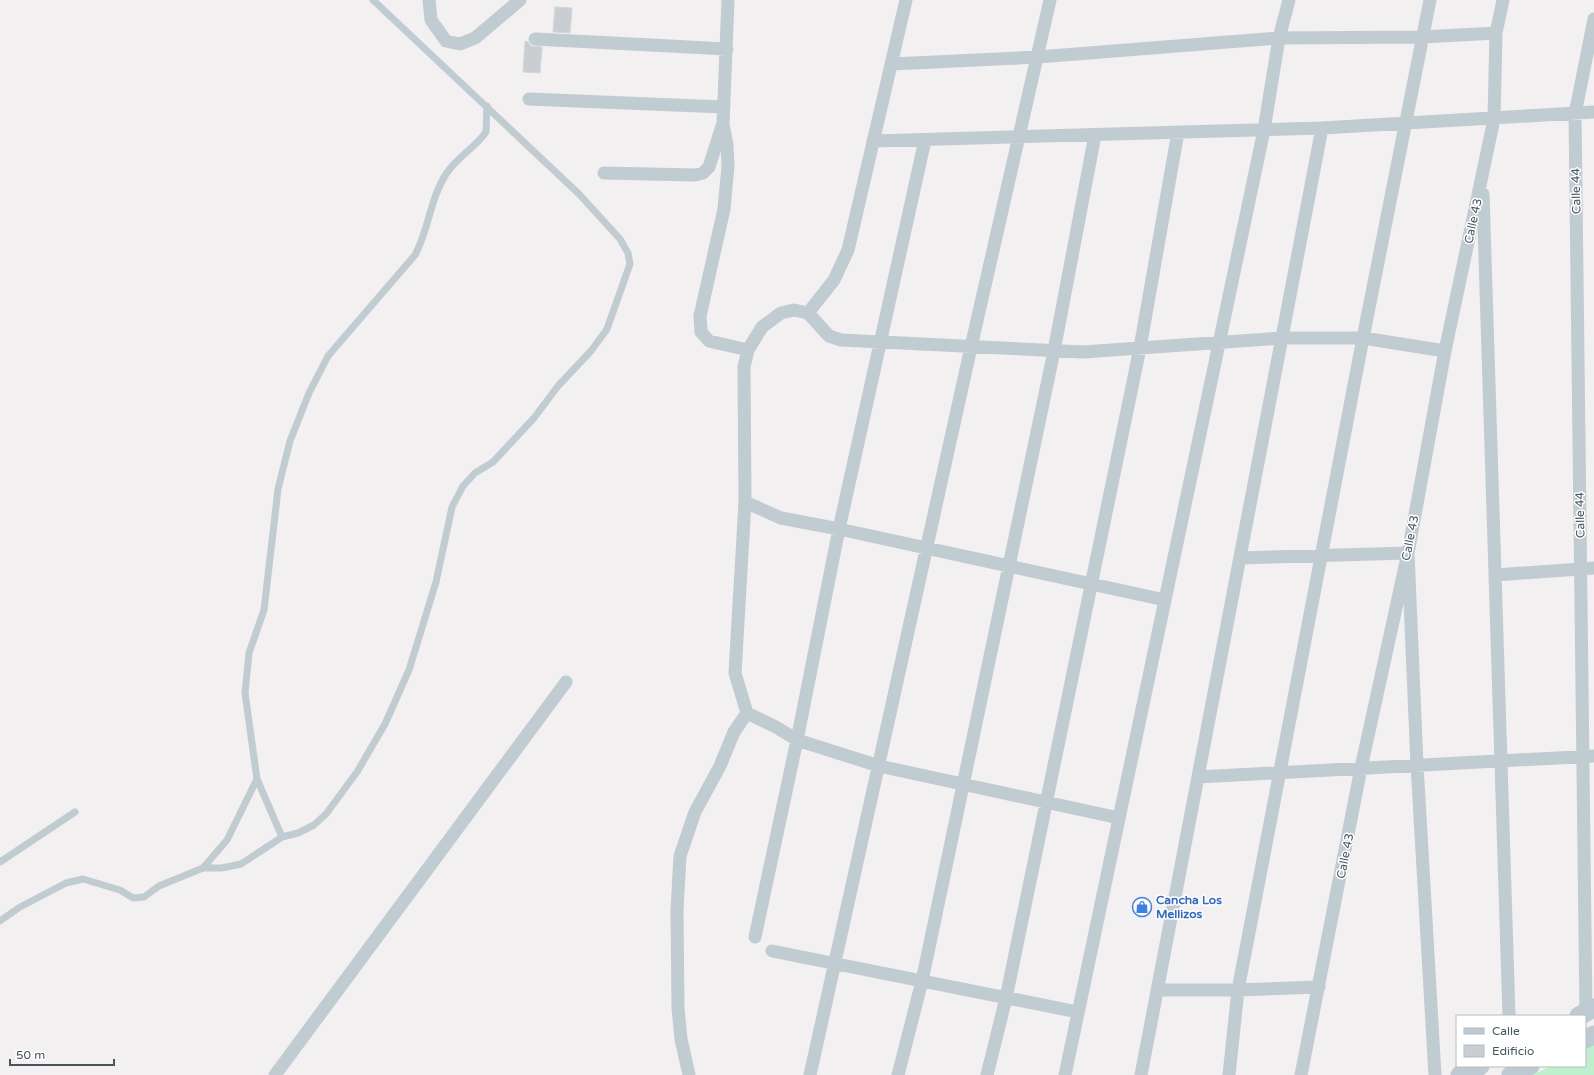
<svg xmlns="http://www.w3.org/2000/svg" width="1594" height="1075" viewBox="0 0 1594 1075" font-family="'Varela Round',sans-serif">
	<style>
		.green { fill: #bef0cd }
		.building { fill: #c9ced2; stroke: #d3d6db }
		.lines { fill: none; stroke-linecap: round; stroke-linejoin: round }
		.lane { stroke: #c0cbd2; stroke-width: 7 }
		.street { stroke: #c0cbd2; stroke-width: 13 }
		.secondary { stroke: #bdcad3; stroke-width: 19 }
		.labels { text-anchor: middle; stroke-width: 3; stroke-linejoin: round; paint-order: stroke }
		.street-label { font-size: 12px; fill: #47555d; stroke: #fff }
		.shop-label { font-size: 12px; font-weight: bold; fill: #366cbe; stroke: #fff; text-anchor: start }
	</style>
	<rect width="100%" height="100%" fill="#f2f0f0"/>
	<path class="green" d="M1594,1045V1075H1533L1551,1066H1585V1049Z"/>
	<path class="building" d="M555,7L572,8L570,33L553,32Z
		M525,41L528,42L531,46L542,47L540,73L523,72Z"/>
	<g class="lines">
		<path class="lane" d="M257,779L245,693L249,653L264,610L278,489L290,441L309,393L328,356L415,255C429,229 430,199 446,174C457,157 475,148 486,132L487,106
			M0,862L75,812
			M203,868L227,840L257,779L282,837
			M0,921L20,907L66,883L83,879L120,890L133,898L144,897L159,886L203,868H222L241,864L282,837L298,833L314,825L326,814L357,772L385,724L409,670L436,582L452,507L463,486L475,473L493,462L534,418L558,386L591,351L607,329L630,264L628,253L620,239L579,194L373,0"/>
		<path class="street" d="M429,0L431,20L446,41L460,44L475,38L520,0
			M728,0L723,124L727,145L728,166L724,209L700,316L701,332L709,341L748,350
			M535,39L727,49
			M892,64L1038,57L1279,38L1422,37L1496,33
			M529,99L724,107
			M873,141L1322,128L1594,112
			M604,173L695,175L703,173L709,167L722,126
			M1483,194L1509,1016
			M808,313L834,280L848,250L906,0
			M745,502L781,518L839,529L1165,600
			M1240,558L1408,553L1417,765L1435,1075
			M1495,575L1594,568
			M747,713L776,727L797,740L879,766L1119,818
			M1198,777L1594,756
			M755,937L797,740L839,529L925,140
			M772,951L1078,1012
			M1157,990H1238L1319,987
			M1586,1013L1575,114L1594,19
			M275,1075L566,682
			M689,1075L681,1039L678,1008L677,910L680,856L695,812L720,766L734,732L747,713L735,673L745,502L744,367L748,350L762,327L781,313L794,310L808,313L829,336L841,340L1083,352L1282,338H1363L1445,351
			M810,1075L971,347L1050,0
			M898,1075L922,981L1054,351L1095,135
			M987,1075L1006,998L1140,348L1178,132
			M1065,1075L1264,130L1279,38L1289,0
			M1141,1075L1322,128
			M1229,1075L1238,990L1363,338L1430,0
			M1301,1075L1361,768L1408,553L1445,351L1494,119L1496,33L1503,0"/>
		<path class="secondary" d="M1579,1016L1594,1008
			M1585,1039L1594,1035
			M1460,1075L1480,1066
			M1511,1075L1530,1066"/>
	</g>
	<defs>
		<g id="shop-ring" transform="scale(1)"><circle r="9.5" fill="#fff" stroke="#3f7fe0" stroke-width="1.5"/><path d="M-5-2.5h2.3a2.7 3.5 0 0 1 5.4 0H5L5.5 6h-11ZM-1.5-2.5h3a1.5 2.3 0 0 0-3 0Z" fill="#3f7fe0"/></g>
	</defs>
	<g fill-rule="evenodd">
		<use href="#shop-ring" x="1142" y="907"/>
	</g>
	<g class="labels">
		<g class="street-label">
			<text transform="translate(1576 191) rotate(-91)" y="4">Calle 44</text>
			<text transform="translate(1473 221) rotate(-78)" y="4">Calle 43</text>
			<text transform="translate(1580 515) rotate(-91)" y="4">Calle 44</text>
			<text transform="translate(1410 538) rotate(-79)" y="4">Calle 43</text>
			<text transform="translate(1345 856) rotate(-79)" y="4">Calle 43</text>
		</g>
		<g class="shop-label">
			<text x="1156" y="904">Cancha Los<tspan x="1156" dy="14">Mellizos</tspan></text>
		</g>
	</g>
	<rect x="1456" y="1015" width="130" height="52" fill="#ffffff" stroke="#b5bbbe"/>
	<rect x="1464" y="1028" width="20" height="6" fill="#bdcad3" stroke="#b5bbbe"/>
	<text x="1492" y="1035" font-size="12" fill="#47555d">Calle</text>
	<rect x="1464" y="1045" width="20" height="12" fill="#c9ced2" stroke="#b5bbbe"/>
	<text x="1492" y="1055" font-size="12" fill="#47555d">Edificio</text>
	<path d="M10 1059v6h104v-6" fill="none" stroke="#47555d" stroke-width="2"/>
	<text x="16" y="1059" font-size="12" fill="#47555d" stroke="#ffffff" stroke-width="3" paint-order="stroke">50 m</text>
</svg>
